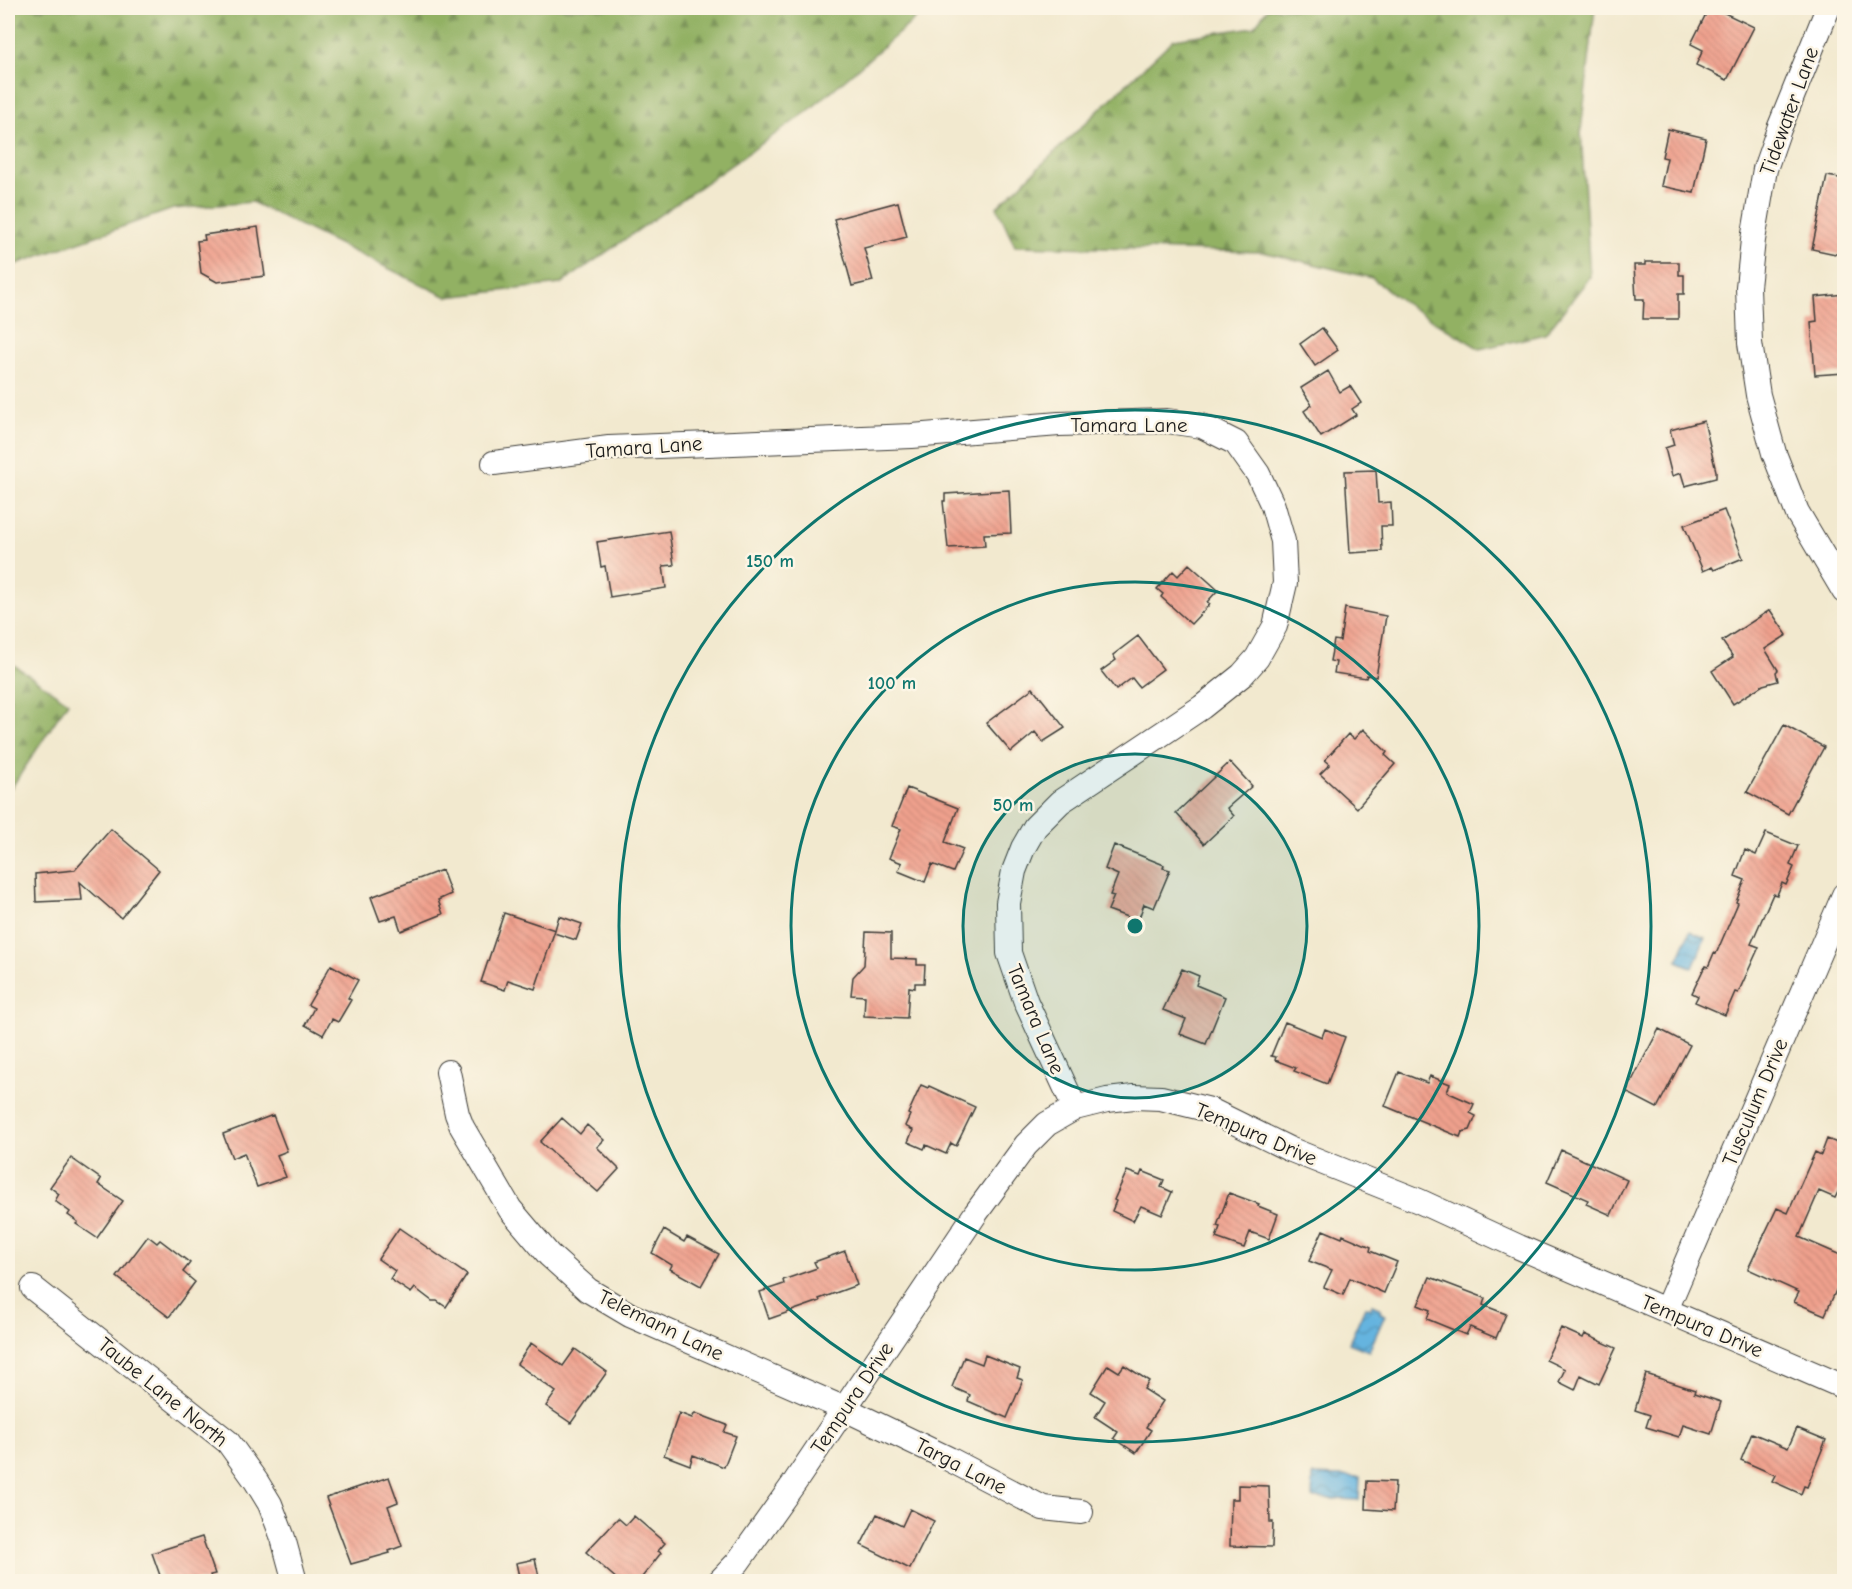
<svg xmlns="http://www.w3.org/2000/svg" width="1852" height="1589" viewBox="0 0 1852 1589" font-family="'Comic Neue',sans-serif">
	<style>
		.forest { fill: url(#forest-firs); stroke: #576640; stroke-width: 1.5 }
		.water { fill: url(#water-waves); stroke: #40687e; stroke-width: 1.5 }
		.building { fill: url(#building-back-hatch) }
		.lines { fill: none; stroke-linecap: round; stroke-linejoin: round }
		.minor-casing { stroke: #3c3b37; stroke-width: 26 }
		.minor { stroke: #fff; stroke-width: 24 }
		.ring { fill: none; stroke: #0f766e; stroke-width: 3 }
		.labels { text-anchor: middle; stroke-width: 5; stroke-linejoin: round; paint-order: stroke }
		.street-label { font-size: 21px; fill: #1c1c1c; stroke: #fcf5e5 }
		.centre { fill: #0f766e; stroke: #fcf5e5; stroke-width: 3 }
		.ring-label { font-size: 18px; text-anchor: middle; font-weight: bold; fill: #0f766e; stroke: #fcf5e5; stroke-width: 5; stroke-linejoin: round; paint-order: stroke }
	</style>
	<defs>
		<pattern id="forest-firs" width="22" height="20" patternUnits="userSpaceOnUse" patternTransform="scale(1.5)"><rect width="22" height="20" fill="#92b164"/><path d="M5 1l3.5 6h-7zM16 11l3.5 6h-7z" fill="#768f52"/></pattern>
		<pattern id="water-waves" width="16" height="10" patternUnits="userSpaceOnUse" patternTransform="scale(1.5)"><rect width="16" height="10" fill="#65b4df"/><path d="M0 5q4-4 8 0t8 0" fill="none" stroke="#5292b4"/></pattern>
		<pattern id="building-back-hatch" width="6" height="6" patternUnits="userSpaceOnUse" patternTransform="scale(1.5)"><rect width="6" height="6" fill="#efa08d"/><path d="M-1 5l2 2M0 0l6 6M5-1l2 2" fill="none" stroke="#cc8979"/></pattern>
	</defs>
	<rect width="100%" height="100%" fill="#fcf5e5"/>
	<filter id="ink" filterUnits="userSpaceOnUse"><feTurbulence type="fractalNoise" baseFrequency=".0167" numOctaves="2"/><feDisplacementMap in="SourceGraphic" scale="12" xChannelSelector="R" yChannelSelector="G"/><feConvolveMatrix kernelMatrix="1 2 1 2 8 2 1 2 1" color-interpolation-filters="sRGB"/></filter>
	<filter id="wash" filterUnits="userSpaceOnUse"><feTurbulence type="fractalNoise" baseFrequency=".008" numOctaves="4" result="noise"/><feDisplacementMap in="SourceGraphic" scale="24" xChannelSelector="R" yChannelSelector="G"/><feGaussianBlur stdDeviation="1.35" result="paint"/><feColorMatrix in="noise" values="0 0 0 0 0 0 0 0 0 0 0 0 0 0 0 0 0 1.4 0 .05"/><feComposite in="paint" operator="in"/></filter>
	<g filter="url(#wash)">
		<rect width="100%" height="100%" fill="#f2e9cf"/>
		<path class="forest" d="M8,8H928L807,112L561,284L447,297L252,202L173,209L8,267Z
			M1268,8H1595L1581,131L1590,277L1545,334L1480,349L1409,306L1372,278L1263,252L1015,246L997,207L1174,39L1254,27Z
			M11,663L68,702L12,787L8,790V665Z"/>
		<path class="water" d="M1690,931L1705,938L1693,968L1677,961Z
			M1372,1305L1381,1309L1380,1313L1385,1315L1369,1351L1349,1343L1365,1307L1370,1309Z
			M1313,1475L1360,1477L1359,1500L1312,1498Z"/>
		<g id="blocks">
			<path class="building" d="M1709,8H1714L1754,27L1727,80L1696,65L1703,50L1691,44Z
				M1668,129L1706,138L1694,193L1661,186L1667,158L1662,157Z
				M1827,176L1845,179V256L1812,249Z
				M898,202L907,237L864,248L873,281L852,286L834,219Z
				M258,227L265,276L217,282L201,273L197,241L205,240L204,235Z
				M1645,262H1679V275H1684V294H1678V319H1643L1644,299H1636L1634,265H1645Z
				M1845,294V373L1815,375L1811,322L1817,321L1815,297Z
				M1322,328L1338,350L1315,366L1300,344Z
				M1328,371L1340,392L1350,386L1361,403L1352,409L1356,415L1321,437L1304,411L1312,405L1301,388Z
				M1704,421L1716,471V478L1685,486L1681,473L1672,476L1665,448L1674,445L1670,430Z
				M1376,470L1378,503L1391,502L1392,526H1381L1382,551L1350,553L1345,471Z
				M1009,490L1011,533L984,534L985,546L948,548L943,501H945V494Z
				M1724,510L1743,558L1714,570L1712,567L1703,571L1684,525Z
				M669,531L674,565L663,566L666,588L610,597L605,566L601,567L597,542Z
				M1189,564L1218,590L1207,602L1210,604L1191,624L1161,597L1163,594L1157,589L1173,571L1178,576Z
				M1345,608L1386,616L1376,677L1367,675L1366,678L1334,673L1336,662L1330,661L1334,640L1340,641Z
				M1770,610L1787,635L1765,649L1778,670L1776,672L1778,681L1763,685L1733,704L1712,671L1733,657L1722,641Z
				M1138,636L1163,669L1139,687L1132,678L1116,690L1101,671L1116,660L1113,655Z
				M1033,688L1065,728L1043,742L1035,732L1011,752L986,723Z
				M1784,725L1824,747L1788,814L1747,792Z
				M1363,729L1387,752L1385,755L1395,764L1357,808L1320,774L1330,764L1325,760L1348,734L1354,739Z
				M1230,762L1252,786L1227,808L1234,816L1204,844L1176,813Z
				M907,788L958,808L945,842L963,849L953,872L932,864L925,882L898,871L902,863L889,858L901,829L892,826Z
				M111,829L159,870L121,918L80,882L82,900L36,902L35,874L75,870Z
				M1766,833L1798,846L1790,865L1794,867L1786,885L1782,883L1777,895L1773,894L1751,944L1759,947L1738,993L1735,992L1725,1015L1695,1002L1698,996L1692,993L1705,966L1708,967L1714,953L1716,954L1738,903L1736,902L1745,880L1735,876L1745,850L1756,855Z
				M1114,845L1164,865L1163,868L1170,870L1154,908L1144,904L1138,921L1108,910L1114,896L1110,895L1118,875L1105,869Z
				M442,870L451,894L438,900L443,914L401,931L396,916L380,921L371,897Z
				M504,913L555,930L535,989L508,980L505,990L481,982Z
				M559,916L582,924L576,940L554,933Z
				M866,932L891,933V958L917,959V965H925L924,983H915V988L909,987L907,1018L864,1016L865,996L851,995L853,977L864,965Z
				M331,965L358,980L348,998L351,1000L338,1022L332,1019L323,1035L305,1025L314,1008L308,1005Z
				M1182,969L1199,976L1196,985L1225,997L1206,1044L1180,1034L1186,1019L1163,1010Z
				M1285,1022L1322,1037L1325,1029L1345,1037L1327,1084L1294,1071L1296,1068L1275,1060L1276,1057L1271,1056Z
				M1659,1029L1690,1045L1657,1108L1626,1092Z
				M1399,1072L1427,1083L1430,1076L1450,1084L1447,1092L1474,1104L1470,1113L1476,1116L1470,1130L1462,1132L1460,1137L1385,1106Z
				M921,1085L928,1088L929,1086L975,1107L956,1146L951,1143L946,1154L926,1145L924,1149L908,1142L913,1130L905,1126L910,1115L908,1114Z
				M273,1115L287,1151L277,1155L286,1177L257,1187L244,1153L232,1158L223,1134Z
				M562,1118L580,1134L587,1125L604,1140L597,1147L619,1169L598,1192L540,1142Z
				M1827,1139L1845,1146V1192L1839,1190L1835,1198L1819,1191L1799,1237L1845,1257V1270L1825,1315L1794,1302L1799,1292L1748,1269L1777,1208L1788,1213L1815,1152L1821,1155Z
				M1561,1150L1627,1180L1611,1215L1586,1204L1588,1200L1547,1182Z
				M71,1158L101,1179L98,1184L123,1201L97,1238L76,1224L78,1222L68,1215L70,1212L55,1201L59,1194L50,1187Z
				M1127,1171L1140,1176L1142,1171L1164,1180L1161,1187L1172,1192L1162,1215L1141,1206L1133,1221L1112,1211L1116,1201L1114,1200Z
				M1229,1193L1259,1204L1258,1206L1278,1214L1269,1239L1250,1232L1244,1248L1216,1238L1220,1227L1217,1226Z
				M399,1228L467,1275L446,1307L437,1301H432L415,1288L411,1293L390,1279L395,1271L378,1259Z
				M664,1230L684,1242L687,1237L719,1254L701,1286L670,1269L672,1265L652,1253Z
				M1323,1230L1342,1238L1343,1235L1371,1247L1370,1251L1397,1262L1384,1293L1350,1278L1343,1295L1324,1287L1332,1270L1309,1261Z
				M148,1236L157,1243L160,1240L190,1263L183,1272L195,1282L169,1317L117,1277Z
				M845,1251L857,1285L819,1299L820,1301L769,1319L760,1292L784,1284L783,1280L817,1268L814,1262Z
				M1430,1277L1485,1298L1483,1305L1506,1314L1496,1338L1470,1327L1466,1335L1427,1319L1430,1310L1418,1305Z
				M1561,1328L1583,1338L1585,1334L1616,1348L1599,1384L1581,1375L1575,1390L1559,1382L1565,1369L1546,1360Z
				M531,1343L563,1366L575,1349L607,1372L571,1423L546,1406L556,1392L517,1364Z
				M985,1355L1020,1369L1017,1378L1023,1380L1007,1418L968,1401L970,1395L952,1387L964,1357L982,1364Z
				M1108,1365L1119,1372L1124,1365L1149,1381L1144,1389L1163,1401L1146,1427L1151,1430L1136,1453L1114,1438L1118,1432L1095,1417L1105,1401L1091,1392Z
				M1646,1374L1695,1390L1694,1393L1721,1402L1711,1434L1683,1425L1679,1437L1646,1427L1650,1415L1635,1410Z
				M679,1413L692,1418L695,1413L727,1425L724,1432L736,1436L724,1467L693,1455L690,1465L664,1455Z
				M1797,1428L1826,1440L1807,1487L1804,1486L1801,1494L1772,1481L1775,1475L1741,1460L1752,1433L1788,1448Z
				M389,1477L398,1502L388,1506L402,1546L389,1551L390,1553L351,1564L326,1498Z
				M1367,1481L1395,1482L1393,1511L1366,1509Z
				M1238,1485L1269,1486L1270,1522H1273L1272,1547L1230,1546L1231,1499H1238Z
				M910,1509L934,1521L910,1569L861,1545L877,1514L902,1526Z
				M634,1516L665,1543L658,1551L661,1553L639,1581H619L586,1552L618,1518L626,1525Z
				M202,1537L215,1574L210,1575L212,1581H162L152,1553Z
				M535,1559L540,1581H520L516,1563Z"/>
		</g>
	</g>
	<g filter="url(#ink)">
		<use href="#blocks" fill-opacity="0" stroke="#3c3b37" stroke-width="1.5"/>
		<g class="lines">
			<g class="minor-casing">
				<path id="minor" d="M1828,8L1779,129L1765,169L1753,240L1748,287L1750,343L1758,395L1774,453L1797,512L1844,591
					M494,463L609,448L912,436L1059,424L1167,421L1202,426L1236,443L1258,474L1273,506L1283,541L1285,583L1275,626L1257,658L1242,675L1202,707L1060,802L1035,827L1023,848L1014,871L1008,903L1009,953L1026,1002L1075,1108
					M448,1072L457,1114L462,1127L510,1209L549,1255L588,1290L630,1315L845,1409L949,1459L1043,1508L1081,1512
					M33,1288L228,1442L256,1481L270,1504L283,1538L295,1582
					M1666,1310L1844,895
					M719,1582L738,1562L795,1482L976,1213L1026,1145L1047,1124L1075,1108L1107,1100L1134,1097L1161,1098L1210,1110L1289,1149L1419,1201L1519,1247L1844,1387"/>
			</g>
			<use href="#minor" class="minor"/>
		</g>
	</g>
	<circle cx="1135" cy="926" r="172" fill="#0f766e" fill-opacity=".12"/>
	<g class="ring">
		<circle cx="1135" cy="926" r="172"/>
		<circle cx="1135" cy="926" r="344"/>
		<circle cx="1135" cy="926" r="516"/>
	</g>
	<g class="labels">
		<g class="street-label">
			<text transform="translate(1789 111) rotate(-70)" y="7">Tidewater Lane</text>
			<text x="1129" y="432">Tamara Lane</text>
			<text transform="translate(644 447) rotate(-4)" y="7">Tamara Lane</text>
			<text transform="translate(1036 1019) rotate(67)" y="7">Tamara Lane</text>
			<text transform="translate(1755 1102) rotate(-67)" y="7">Tusculum Drive</text>
			<text transform="translate(1256 1134) rotate(23)" y="7">Tempura Drive</text>
			<text transform="translate(661 1325) rotate(26)" y="7">Telemann Lane</text>
			<text transform="translate(1702 1326) rotate(23)" y="7">Tempura Drive</text>
			<text transform="translate(163 1392) rotate(39)" y="7">Taube Lane North</text>
			<text transform="translate(852 1398) rotate(-56)" y="7">Tempura Drive</text>
			<text transform="translate(961 1466) rotate(27)" y="7">Targa Lane</text>
		</g>
	</g>
	<circle cx="1135" cy="926" r="9" class="centre"/>
	<g class="ring-label">
		<text x="770" y="567">150 m</text>
		<text x="892" y="689">100 m</text>
		<text x="1013" y="811">50 m</text>
	</g>
	<rect width="1852" height="1589" fill="none" stroke="#fcf5e5" stroke-width="30"/>
</svg>
